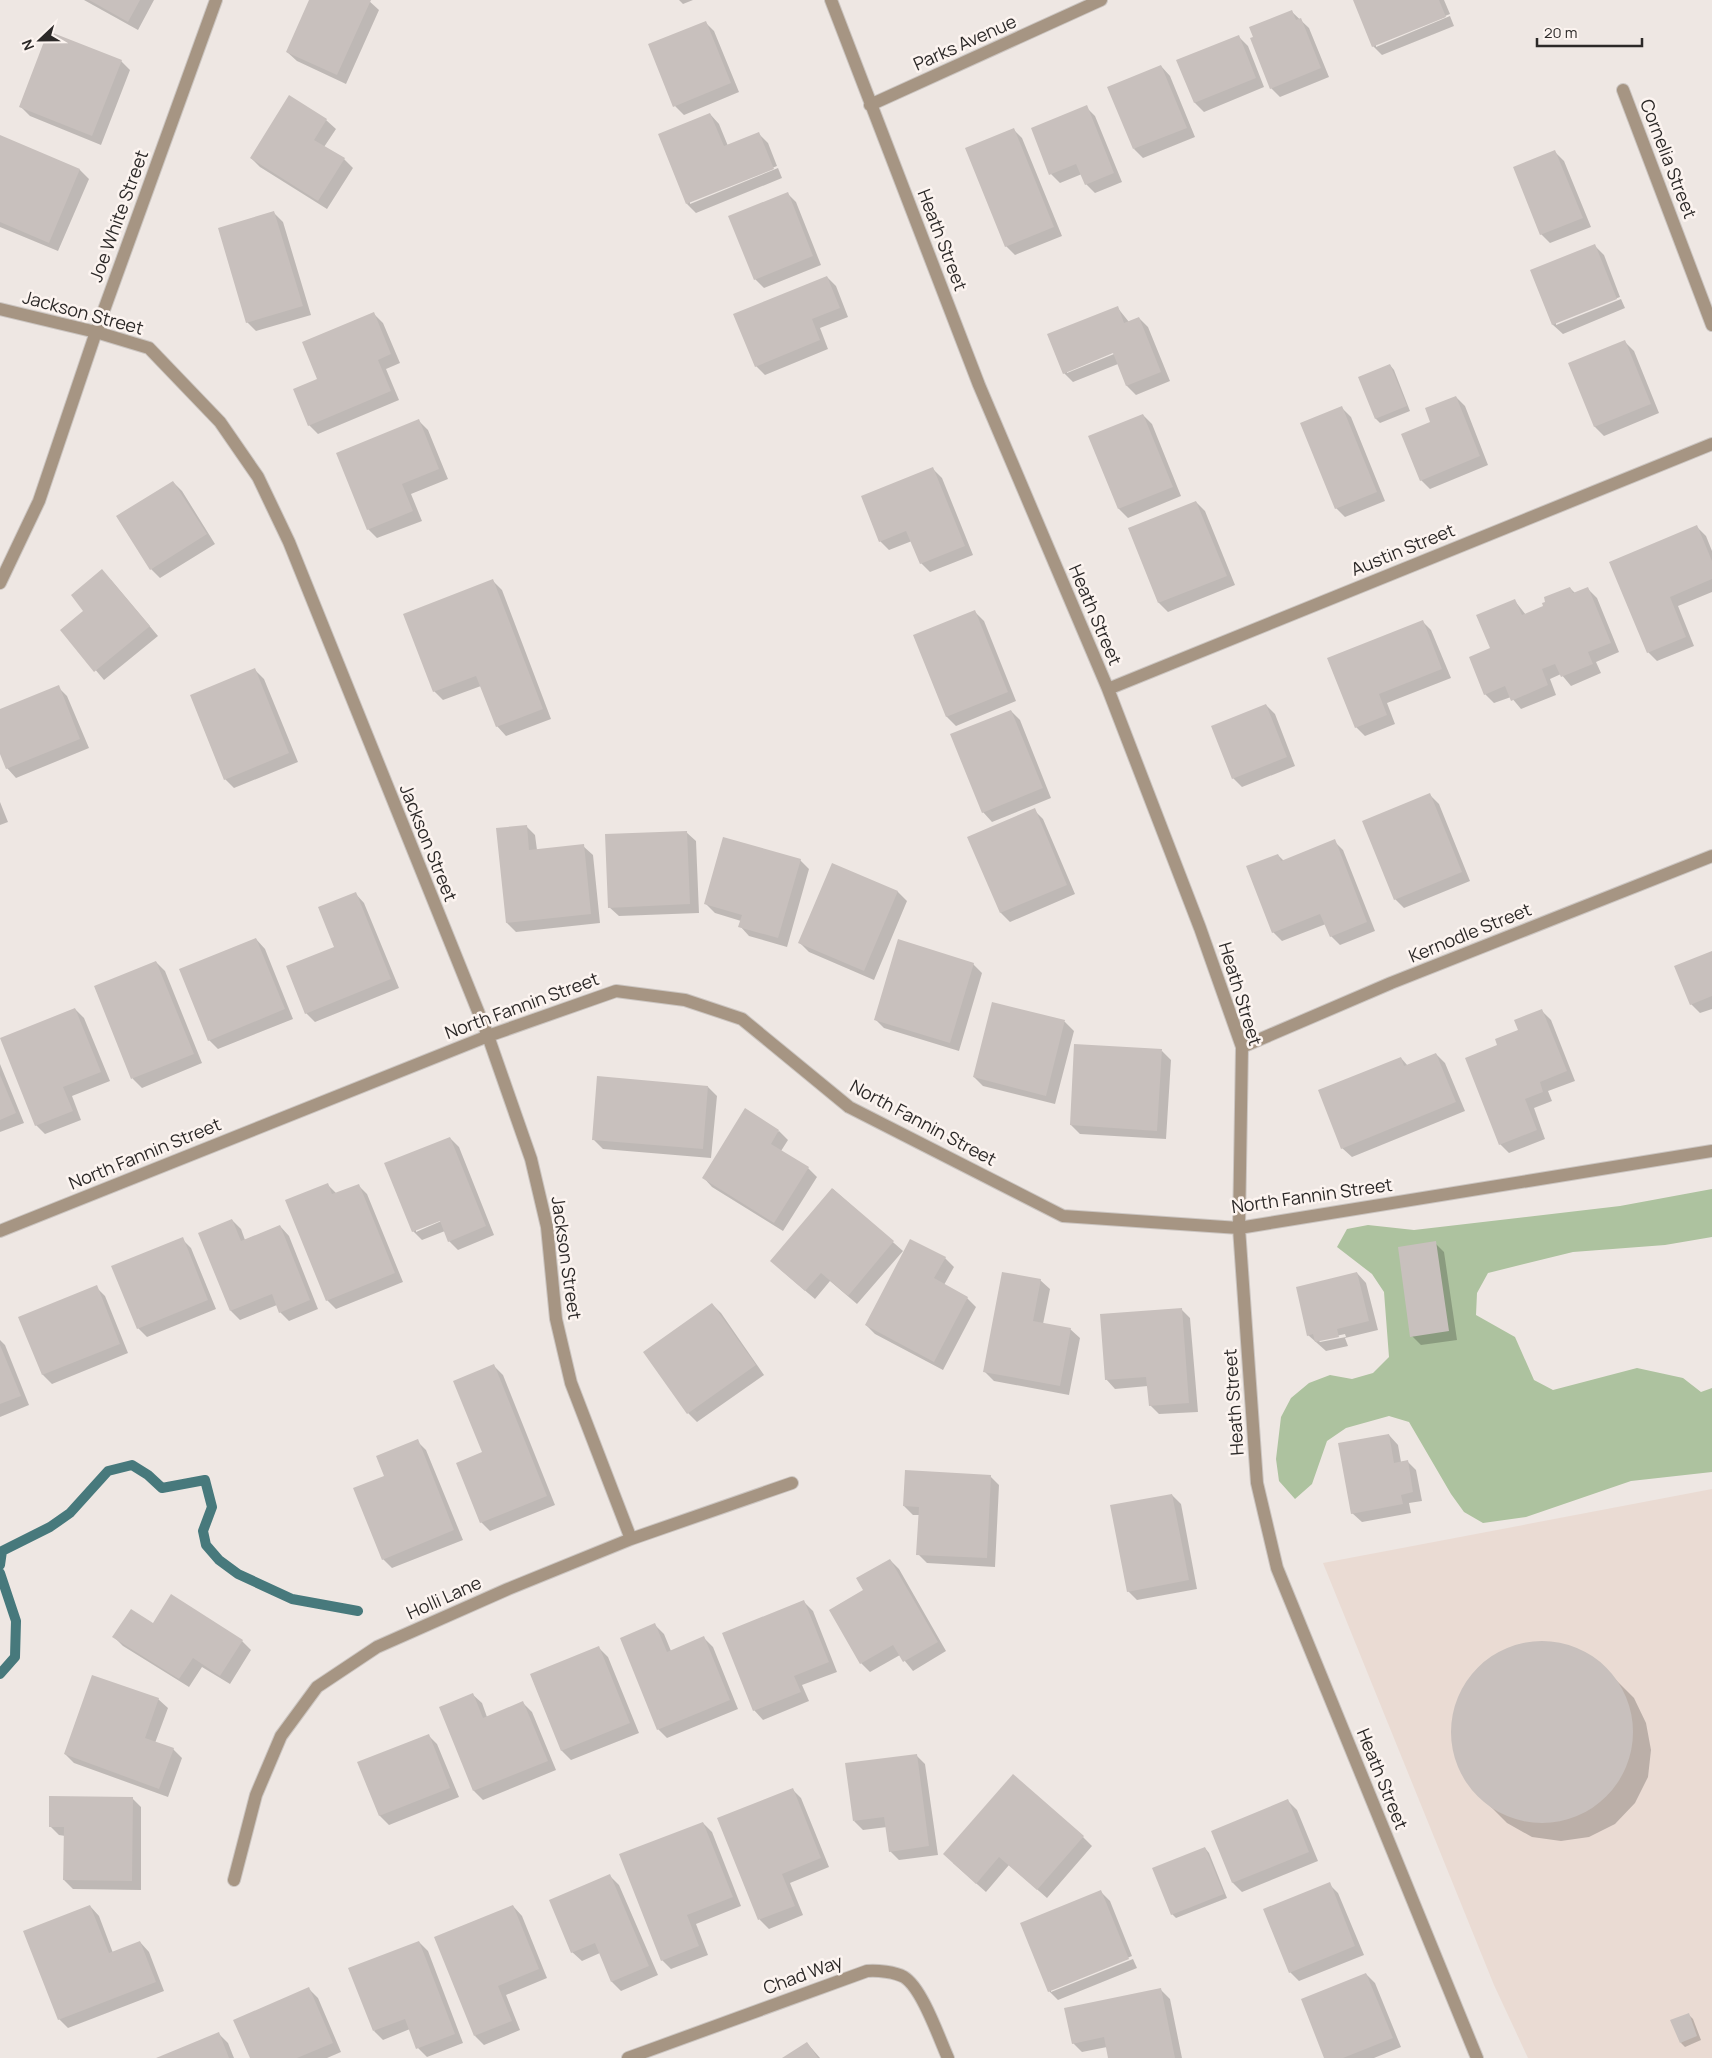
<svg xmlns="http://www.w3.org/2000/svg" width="1712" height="2058" viewBox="0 0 1712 2058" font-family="Manrope,sans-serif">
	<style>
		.built { fill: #eadbd3 }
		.green { fill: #adc29f }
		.shadow { fill: #0003; fill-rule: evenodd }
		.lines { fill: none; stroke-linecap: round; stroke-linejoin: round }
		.stream { stroke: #47797c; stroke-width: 10 }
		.building { fill: #c8c0bd }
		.minor-casing { stroke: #cbc5c1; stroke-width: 14 }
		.minor { stroke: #a69583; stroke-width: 12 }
		.labels { text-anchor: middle; stroke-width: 5; stroke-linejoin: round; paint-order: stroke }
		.street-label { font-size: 18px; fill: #2c2928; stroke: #fcf4f0 }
	</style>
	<rect width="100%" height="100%" fill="#eee7e3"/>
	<path class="built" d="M1712,1489V2058H1528L1494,1985L1323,1563Z"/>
	<path class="green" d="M1712,1189V1237L1665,1245L1573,1252L1488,1273L1477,1293L1476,1315L1515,1337L1534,1380L1553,1390L1637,1368L1683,1378L1701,1392L1712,1388V1472L1631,1481L1526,1517L1483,1523L1464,1512L1451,1494L1409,1422L1389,1416L1346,1428L1327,1441L1312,1484L1295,1499L1279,1481L1276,1459L1281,1417L1291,1398L1309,1383L1330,1375L1352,1379L1373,1373L1389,1357L1384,1292L1372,1274L1337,1247L1347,1229L1368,1225L1414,1230L1620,1206Z"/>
	<path class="shadow" d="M84,0H154L138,30Z
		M310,0H368L379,10L346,84L297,61L287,52Z
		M679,0H693L683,4Z
		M1354,0H1444L1450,14L1376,44V47L1450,16L1454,26L1382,55L1373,46Z
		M1291,11L1309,28L1329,77L1280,97L1271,88Z
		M705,22L714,31L739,92L684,115L675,106Z
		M1239,37L1248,46L1264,87L1204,112L1195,103L1178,61Z
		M121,61L130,70L101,145L30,116L21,107Z
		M1161,66L1170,76L1195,137L1143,158L1134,149Z
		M1086,107L1095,116L1122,182L1095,193L1086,184L1082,174L1060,183L1051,174Z
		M710,114L719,124L728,146L759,134L768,143L777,166L690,201V204L778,168L782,178L696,213L687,204Z
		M326,120L336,129L324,147L344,159L353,168L327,209L260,167L251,158Z
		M1013,129L1022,138L1062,236L1015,255L1006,246Z
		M0,136L80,170L89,179L58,251L0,227Z
		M1555,152L1564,161L1591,227L1550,243L1541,234Z
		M787,193L796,202L821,265L764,288L755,279Z
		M274,213L283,222L311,315L256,331L247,322Z
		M1595,246L1604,255L1620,297L1556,322V325L1621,299L1625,308L1563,334L1553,325L1532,271Z
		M827,277L836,286L848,317L820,328L828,349L765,375L756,366Z
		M1117,307L1129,322L1139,318L1148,327L1170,381L1136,395L1127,386L1118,364L1073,382L1064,373ZM1118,350L1119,352L1067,373V371Z
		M374,314L383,323L400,363L386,369L399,400L318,434L309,425L319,379Z
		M1625,342L1634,351L1659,413L1604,436L1595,427L1569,364Z
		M1390,365L1394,370L1410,411L1380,423L1376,419L1360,377Z
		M1456,397L1465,406L1488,465L1430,489L1421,480L1432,423Z
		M1342,408L1351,417L1385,501L1345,517L1336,508Z
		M1143,415L1152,424L1181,496L1128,518L1119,509L1090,436Z
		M419,421L428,430L448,479L411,494L422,521L377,538L368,529Z
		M933,469L942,478L973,555L930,572L921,563L912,541L889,550L880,541Z
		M173,482L182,491L215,544L160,578L151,569Z
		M1196,502L1205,511L1235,585L1168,612L1159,603L1130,529Z
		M1697,527L1706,536L1712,551V592L1678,606L1694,646L1657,661L1648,652Z
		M111,580L158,636L104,680L62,630L85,611Z
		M493,581L502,590L551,719L506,736L497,726L481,686L443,700L434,691Z
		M1570,588L1576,594L1588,589L1597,598L1619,652L1596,662L1601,673L1571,686L1561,674L1550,679L1556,695L1521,709L1511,697L1494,703L1485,694L1491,649L1515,601L1526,615L1545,607Z
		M975,612L984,621L1016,701L956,726L947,717L915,636Z
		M1422,621L1431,630L1451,678L1387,703L1395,724L1365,736L1356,727Z
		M255,670L264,679L298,762L234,788L225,779Z
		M58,687L67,696L89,748L16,778L7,768L0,751V710Z
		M1266,705L1275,714L1295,766L1242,787L1233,778Z
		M1011,711L1020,720L1051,798L992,822L983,812Z
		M1430,795L1439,804L1470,881L1404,908L1395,899Z
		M0,802L8,822L0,825Z
		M1034,810L1043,819L1075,894L1010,922L1001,913L969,837Z
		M526,826L535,835L537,850L583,846L593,855L600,923L516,932L507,923Z
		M686,832L696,841L699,913L619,916L609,907Z
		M1334,841L1343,850L1375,931L1340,945L1331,936L1326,924L1282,941L1273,932L1278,855L1284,861Z
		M800,860L809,869L787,947L749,936L740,926L741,921L715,913L706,904Z
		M833,865L898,892L907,901L874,980L809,952L800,943Z
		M355,893L364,903L399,988L315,1022L306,1013L335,947Z
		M256,939L265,949L293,1019L218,1049L209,1040Z
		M1712,952V1009L1700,1013L1691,1004Z
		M156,962L165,971L202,1063L142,1088L133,1079L95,987Z
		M973,964L982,973L959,1051L884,1028L875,1019Z
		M993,1003L1065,1022L1074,1031L1055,1104L983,1086L974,1077Z
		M75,1009L84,1018L110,1081L72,1096L81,1120L45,1134L36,1125Z
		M1542,1011L1551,1020L1575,1081L1548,1091L1552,1101L1534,1108L1545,1139L1509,1153L1500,1144L1499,1046Z
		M1162,1051L1171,1060L1166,1139L1080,1134L1071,1125Z
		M1436,1054L1445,1063L1465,1111L1352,1157L1342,1148L1401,1058L1408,1066Z
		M0,1064L24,1123L0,1132Z
		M708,1087L717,1096L711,1158L603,1149L594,1140Z
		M779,1131L788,1140L781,1151L808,1168L817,1177L783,1231L712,1187L703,1177Z
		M450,1138L459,1147L494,1235L458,1250L449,1241L445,1231L422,1240L413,1231ZM445,1217L446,1219L416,1232V1229Z
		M328,1185L337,1194L358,1185L367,1194L403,1282L336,1309L327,1300Z
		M833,1189L903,1251L857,1304L830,1281L815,1299L781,1270Z
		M232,1220L241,1229L245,1240L280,1226L289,1236L318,1309L289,1321L280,1312L277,1305L240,1320L231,1311Z
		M182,1239L191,1248L216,1309L147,1337L138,1328Z
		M1435,1243L1444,1252L1457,1340L1421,1345L1412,1336Z
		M945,1258L954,1267L944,1285L967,1298L976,1307L943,1370L875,1334L866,1325Z
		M1357,1273L1366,1283L1378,1330L1345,1338L1348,1346L1326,1351L1308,1335ZM1345,1334L1346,1337L1320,1342L1318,1340Z
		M1040,1280L1050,1289L1043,1324L1070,1329L1080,1338L1069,1395L994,1381L985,1372Z
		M96,1287L105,1296L128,1353L52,1384L43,1375L20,1318Z
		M712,1304L721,1313L764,1375L697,1422L688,1413Z
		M1181,1309L1190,1318L1198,1412L1159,1414L1150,1405L1148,1386L1115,1389L1106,1379Z
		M0,1340L5,1345L29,1405L0,1417Z
		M494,1366L503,1375L555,1505L490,1531L481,1522L484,1453Z
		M1389,1435L1398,1445L1401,1462L1407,1461L1416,1470L1422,1501L1409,1503L1411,1513L1362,1522L1352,1513Z
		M417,1441L426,1450L463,1540L392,1568L383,1559L385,1477Z
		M990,1476L999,1485L995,1567L927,1563L918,1554L920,1515H913L904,1506Z
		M1172,1495L1181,1504L1197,1589L1137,1600L1128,1591Z
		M890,1560L899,1569L946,1651L913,1671L900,1655L870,1672L861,1663L865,1591Z
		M804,1602L813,1611L837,1672L802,1685L809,1701L763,1720L754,1710Z
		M153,1625L242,1641L251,1650L230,1684L202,1667L189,1687L123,1646L114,1637Z
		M655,1625L664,1634L671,1651L704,1638L713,1647L738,1709L667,1738L658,1729Z
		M1545,1642L1572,1647L1596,1660L1634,1698L1646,1723L1651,1750L1648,1777L1635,1803L1615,1824L1589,1837L1561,1841L1532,1837L1507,1823L1488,1804L1468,1783L1456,1756L1453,1728L1458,1699L1473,1674L1494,1656L1518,1645Z
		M599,1648L608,1657L639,1733L571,1760L562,1751L531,1675Z
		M472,1694L482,1703L487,1717L523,1703L532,1712L556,1770L483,1800L474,1791Z
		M158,1699L168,1708L155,1743L173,1749L182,1758L168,1797L74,1763L65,1754Z
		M428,1735L437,1744L459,1797L389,1825L380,1816L359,1763Z
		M916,1755L925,1764L938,1855L899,1860L890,1851L887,1827L863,1830L854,1821Z
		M792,1789L801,1798L829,1867L790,1883L803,1915L769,1929L760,1920L719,1819Z
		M132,1798L141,1807V1890L73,1889L64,1880L65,1836L59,1835L50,1826Z
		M1288,1801L1297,1810L1318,1861L1242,1892L1233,1883L1213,1831Z
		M703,1823L712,1832L741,1906L696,1924L708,1955L671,1969L662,1960Z
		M1083,1837L1092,1846L1047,1898L1009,1865L986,1892L953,1863Z
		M1205,1848L1209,1853L1227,1898L1176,1918L1172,1914Z
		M610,1876L619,1885L658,1975L621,1991L612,1982L600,1953L582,1961L572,1952Z
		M1329,1884L1338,1893L1364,1955L1299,1981L1290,1972Z
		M1101,1892L1110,1901L1132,1956L1051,1989V1992L1133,1959L1137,1968L1058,2000L1049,1991Z
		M90,1906L99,1916L113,1953L140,1942L149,1952L164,1991L68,2028L59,2019Z
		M513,1906L522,1916L547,1978L506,1995L520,2030L484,2045L475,2036Z
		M419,1942L428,1951L463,2043L427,2057L418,2048L410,2029L383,2040L374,2031Z
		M1366,1974L1375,1983L1401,2047L1374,2058H1326Z
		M309,1989L318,1998L341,2052L327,2058H251Z
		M1161,1990L1170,1999L1182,2058H1109L1107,2047L1082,2052L1073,2043Z
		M1689,2015L1693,2019L1701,2040L1685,2047L1681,2043Z
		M219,2034L228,2043L234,2058H159Z
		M807,2043L820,2058H785Z"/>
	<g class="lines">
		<path class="stream" d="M0,1565L2,1551L50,1527L70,1513L108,1471L132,1465L148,1475L162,1488L205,1480L212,1507L203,1531L206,1545L219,1560L238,1574L292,1599L358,1611
			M0,1573L16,1621L15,1657L0,1674"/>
	</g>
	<path class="building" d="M89,0H140L128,22Z
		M309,0H371L337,75L286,52Z
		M1353,0H1439L1446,17L1372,47Z
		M1292,10L1296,20L1301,18L1321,68L1270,89L1250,38L1253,37L1249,27Z
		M706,21L731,83L673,107L648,44Z
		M48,31L122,60L92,136L19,107Z
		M1239,35L1256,78L1194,103L1176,60Z
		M1161,65L1187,128L1133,149L1107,87Z
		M289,95L327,119L314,140L345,158L318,201L250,158Z
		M1087,105L1114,173L1085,185L1076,164L1049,175L1031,128Z
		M710,113L724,146L759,132L774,169L686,204L658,134Z
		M1014,128L1054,227L1005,247L965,148Z
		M0,135L80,169L49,243L0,222Z
		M1555,150L1583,218L1540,235L1513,167Z
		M788,192L813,256L754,280L728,216Z
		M274,211L303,306L246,323L218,228Z
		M1595,244L1617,299L1552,325L1530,270Z
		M827,276L840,308L812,319L820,340L755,367L733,314Z
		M1118,306L1124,323L1139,317L1161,372L1126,386L1113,353L1063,374L1047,334Z
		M374,312L391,354L378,360L391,391L308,426L293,389L317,379L302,342Z
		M1625,340L1651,404L1594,427L1568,363Z
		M1390,364L1407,406L1375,419L1358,377Z
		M1456,396L1480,456L1420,481L1401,434L1430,422L1425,408Z
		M1342,406L1377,492L1335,509L1300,423Z
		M1143,414L1173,487L1118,509L1088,436Z
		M419,419L439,469L402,484L413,511L367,530L336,453Z
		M933,467L965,546L920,564L906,531L879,542L861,496Z
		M173,481L207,534L150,570L116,516Z
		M1196,501L1227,576L1158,603L1128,528Z
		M1697,525L1712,561V579L1670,597L1686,637L1647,653L1609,562Z
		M102,569L150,626L94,672L60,630L83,611L71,595Z
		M493,579L543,709L496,727L476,676L433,692L403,614Z
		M1570,587L1573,593L1588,587L1611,643L1588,652L1593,664L1561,677L1555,664L1542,669L1548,685L1511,701L1505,686L1484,695L1469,657L1490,648L1476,615L1515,599L1522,615L1543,606L1542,603L1545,602L1544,597Z
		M975,610L1008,692L946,717L913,635Z
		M1423,620L1442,669L1379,694L1387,715L1355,728L1327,658Z
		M255,668L289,753L224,780L190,695Z
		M59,685L80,739L6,769L0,754V709Z
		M1266,704L1287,757L1232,779L1211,726Z
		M1011,710L1043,788L982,813L950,734Z
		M1430,793L1462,872L1394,900L1362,821Z
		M1035,808L1067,885L1000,913L967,837Z
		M527,825L529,850L584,844L591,914L506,923L496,828Z
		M687,831L690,904L608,908L605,834Z
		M723,837L801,859L778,938L738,927L742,915L704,904Z
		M1335,839L1367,922L1330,937L1320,914L1272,933L1246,866L1278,854L1281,861Z
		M832,863L898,891L864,971L798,943Z
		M356,892L391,979L305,1014L286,966L334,947L318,907Z
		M256,938L285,1009L208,1041L179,969Z
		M898,939L974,963L950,1043L874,1020Z
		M1712,951V996L1690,1005L1674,966Z
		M156,961L194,1054L131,1079L94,986Z
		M992,1002L1065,1020L1046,1096L973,1077Z
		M75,1008L101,1072L63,1087L73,1111L35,1126L0,1038Z
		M1542,1009L1567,1071L1540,1082L1543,1092L1525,1099L1537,1130L1499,1145L1465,1058L1497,1045L1495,1039L1518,1030L1514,1020Z
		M1074,1044L1162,1049L1157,1131L1070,1125Z
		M1436,1053L1456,1102L1341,1149L1318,1090L1401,1057L1404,1066Z
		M0,1075L16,1113L0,1120Z
		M597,1076L708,1086L703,1149L592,1140Z
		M745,1108L779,1130L771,1144L809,1167L774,1223L702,1178Z
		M450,1137L486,1226L448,1242L440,1221L412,1232L384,1163Z
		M328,1183L332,1194L359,1184L395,1273L326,1301L285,1200Z
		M832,1188L894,1241L848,1296L821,1273L805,1291L770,1261Z
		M232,1219L241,1241L280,1225L310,1300L279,1313L272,1294L230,1311L198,1233Z
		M183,1237L208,1300L137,1329L111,1266Z
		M910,1239L946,1257L934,1278L968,1297L934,1362L865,1325Z
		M1436,1241L1449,1331L1410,1337L1398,1247Z
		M1002,1272L1041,1279L1033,1321L1071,1328L1060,1386L983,1372Z
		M1357,1272L1369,1321L1337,1329L1339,1337L1315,1342L1313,1334L1307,1336L1296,1287Z
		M97,1285L120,1344L42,1375L18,1317Z
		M712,1303L756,1365L687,1414L643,1352Z
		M1182,1308L1189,1403L1149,1406L1146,1377L1105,1380L1100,1314Z
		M0,1345L21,1396L0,1404Z
		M494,1364L547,1496L480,1523L456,1463L482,1452L453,1381Z
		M1389,1434L1394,1463L1408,1460L1413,1492L1401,1495L1403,1504L1351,1514L1338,1443Z
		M418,1439L454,1530L382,1560L353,1488L384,1476L376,1456Z
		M905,1470L991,1475L987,1558L916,1555L919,1507L903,1506Z
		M1172,1494L1189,1580L1127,1592L1110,1505Z
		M890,1559L938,1642L903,1662L893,1645L860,1664L829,1610L863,1590L856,1578Z
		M171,1594L243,1640L220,1676L193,1658L179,1679L112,1637L131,1609L153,1623Z
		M804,1600L829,1662L794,1676L801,1692L753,1711L722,1633Z
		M655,1623L667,1652L704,1636L730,1700L657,1730L620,1638Z
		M1451 1732a91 91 0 1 1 182 0a91 91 0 1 1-182 0Z
		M599,1646L630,1723L561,1751L530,1674Z
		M92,1675L159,1698L145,1738L174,1748L159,1789L64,1754Z
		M473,1693L483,1718L523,1701L548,1761L473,1791L439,1707Z
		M429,1734L450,1788L379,1816L357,1762Z
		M917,1754L929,1846L889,1852L884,1817L853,1821L845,1763Z
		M1013,1774L1084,1836L1037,1890L999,1857L976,1884L943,1854Z
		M793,1788L821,1858L782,1874L795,1906L758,1920L717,1818Z
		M49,1796L133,1797L132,1881L63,1880L64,1827H49Z
		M1288,1799L1309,1852L1232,1883L1211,1831Z
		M703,1822L733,1897L687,1915L699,1946L661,1961L619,1854Z
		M1205,1847L1224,1894L1171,1915L1152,1868Z
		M610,1874L649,1966L611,1982L595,1943L571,1953L549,1900Z
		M1330,1882L1355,1946L1289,1973L1263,1909Z
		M1101,1890L1129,1959L1048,1992L1020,1923Z
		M90,1905L109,1953L140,1941L156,1982L58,2020L23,1931Z
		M513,1905L539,1969L498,1986L512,2021L474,2036L434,1937Z
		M419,1941L455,2034L416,2049L405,2019L373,2031L348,1968Z
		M1366,1973L1393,2038L1343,2058H1324L1301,1999Z
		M309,1987L333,2043L297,2058H250L233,2020Z
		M1161,1988L1175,2058H1108L1104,2037L1072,2044L1064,2008Z
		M1689,2013L1697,2036L1680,2043L1670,2020Z
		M219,2032L229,2058H156Z
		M807,2042L818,2058H782Z"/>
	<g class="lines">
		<g class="minor-casing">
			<path id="minor" d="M831,0L979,385L1108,689L1200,928L1242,1047L1239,1228L1257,1483L1277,1568L1477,2058
				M1623,90L1712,325
				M870,105L1101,0
				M0,309L96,332L149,348L220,422L258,477L289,542L488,1036L531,1159L547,1227L556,1319L571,1383L631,1539
				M0,583L39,501L96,332L216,0
				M1108,689L1712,444
				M1242,1047L1391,983L1712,856
				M0,1231L488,1036L616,991L685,1000L742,1019L849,1107L1063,1216L1239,1228L1712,1151
				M234,1880L256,1795L281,1736L317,1687L377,1647L508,1589L631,1539L792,1483
				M628,2058L867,1971C877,1970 895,1972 904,1977C922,1988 939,2038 948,2058"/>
		</g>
		<use href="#minor" class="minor"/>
	</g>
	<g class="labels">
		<g class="street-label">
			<text transform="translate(965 43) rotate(-24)" y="6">Parks Avenue</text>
			<text transform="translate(1668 159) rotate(69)" y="6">Cornelia Street</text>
			<text transform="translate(119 216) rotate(-70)" y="6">Joe White Street</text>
			<text transform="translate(942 240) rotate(69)" y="6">Heath Street</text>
			<text transform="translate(83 313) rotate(15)" y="6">Jackson Street</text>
			<text transform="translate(1403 550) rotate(-22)" y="6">Austin Street</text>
			<text transform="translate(1095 615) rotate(67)" y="6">Heath Street</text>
			<text transform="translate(428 843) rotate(68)" y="6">Jackson Street</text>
			<text transform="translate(1470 933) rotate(-22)" y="6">Kernodle Street</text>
			<text transform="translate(1240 994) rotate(73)" y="6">Heath Street</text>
			<text transform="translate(522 1006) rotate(-20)" y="6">North Fannin Street</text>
			<text transform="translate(923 1123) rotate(28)" y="6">North Fannin Street</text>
			<text transform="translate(145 1154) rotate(-22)" y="6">North Fannin Street</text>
			<text transform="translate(1312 1196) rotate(-8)" y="6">North Fannin Street</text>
			<text transform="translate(566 1258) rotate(82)" y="6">Jackson Street</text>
			<text transform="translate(1234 1402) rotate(-94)" y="6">Heath Street</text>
			<text transform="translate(444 1598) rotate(-24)" y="6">Holli Lane</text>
			<text transform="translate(1382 1779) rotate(68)" y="6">Heath Street</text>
			<text transform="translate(803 1975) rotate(-20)" y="6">Chad Way</text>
		</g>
	</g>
	<g transform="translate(40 40) rotate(248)" stroke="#fcf4f0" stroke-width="4" paint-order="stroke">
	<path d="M0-4L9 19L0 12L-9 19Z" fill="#2c2928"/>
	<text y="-8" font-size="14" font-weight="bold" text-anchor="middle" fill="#2c2928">N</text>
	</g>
	<path d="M1537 38v8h105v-8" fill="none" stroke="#2c2928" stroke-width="2.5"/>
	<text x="1544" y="38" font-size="15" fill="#2c2928" stroke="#fcf4f0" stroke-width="4" paint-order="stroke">20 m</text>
</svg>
